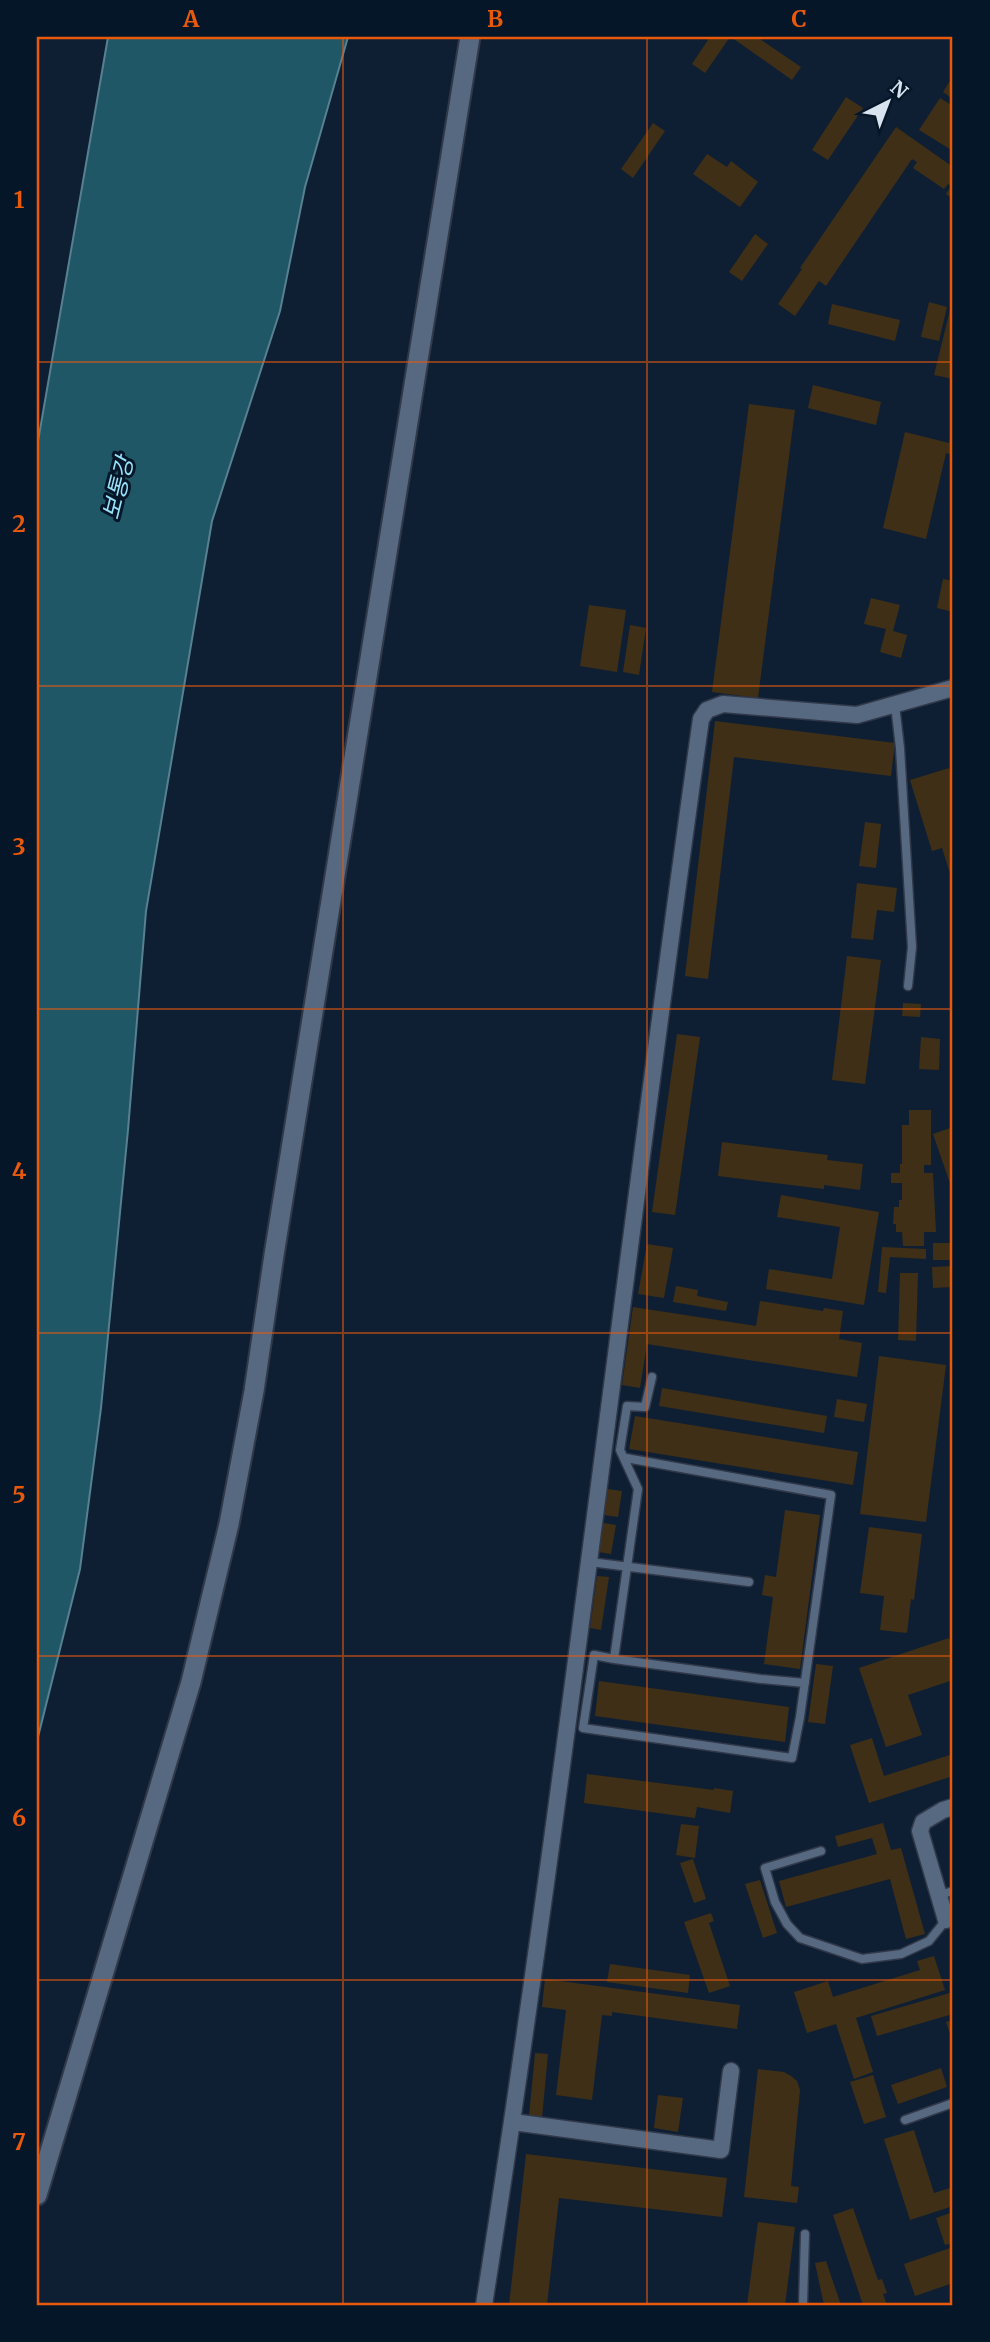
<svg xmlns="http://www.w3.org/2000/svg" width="990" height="2342" viewBox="0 0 990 2342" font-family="Merriweather,'Noto Sans KR',serif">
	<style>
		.water { fill: #205767; stroke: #578190; stroke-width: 2 }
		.building { fill: #3f2f16 }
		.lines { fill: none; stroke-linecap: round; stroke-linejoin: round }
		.service-casing { stroke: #303849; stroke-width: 11 }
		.minor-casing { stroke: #303849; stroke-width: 19 }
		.secondary-casing { stroke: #303849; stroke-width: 23 }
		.service { stroke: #566981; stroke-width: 8 }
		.minor { stroke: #566981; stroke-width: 16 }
		.secondary { stroke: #566981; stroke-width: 19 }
		.grid { fill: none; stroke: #e8590c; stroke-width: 2; stroke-opacity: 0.55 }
		.labels { text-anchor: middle; stroke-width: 6; stroke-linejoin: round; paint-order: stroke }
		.water-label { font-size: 23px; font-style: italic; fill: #98e2fa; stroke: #061629 }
		.neatline { fill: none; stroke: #e8590c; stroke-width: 2.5 }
		.grid-label { font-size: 23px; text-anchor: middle; font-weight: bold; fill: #e8590c }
	</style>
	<rect width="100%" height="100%" fill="#0f1f33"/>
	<path class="water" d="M108,37H348L305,187L280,311L212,521L146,911L128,1130L101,1408L80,1569L37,1741V447Z"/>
	<path class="building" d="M710,37H730L705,73L692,64Z
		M731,37H757L801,67L792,80Z
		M953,76V99L943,92Z
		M846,97L863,108L828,160L812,150Z
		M940,98L953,106V151L919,130Z
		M653,123L665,131L633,178L621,169Z
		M896,127L953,167V199L946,194L951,186L948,184L944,189L913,168L917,162L912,159L826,286L819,281L795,316L778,304L802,269L800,268Z
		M707,154L727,167L731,161L758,182L740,207L693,174Z
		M755,234L768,244L742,281L729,272Z
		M929,302L947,307L939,341L921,337Z
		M952,302H953V379L934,375Z
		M832,304L900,320L895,341L828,324Z
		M813,385L881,402L876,425L808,408Z
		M749,404L795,410L758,698L712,692Z
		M952,428L953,455L946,453L926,539L883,528L905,432L949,443Z
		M943,579L953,581V612L937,608Z
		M871,598L900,605L893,631L907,635L901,658L880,652L886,629L864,624Z
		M589,605L626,610L617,672L580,666Z
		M630,625L646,628L639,675L623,672Z
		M715,721L895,743L891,776L734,757L708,979L685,976Z
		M949,768L953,780V883L942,848L932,851L910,780Z
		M865,822L881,824L876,868L859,866Z
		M857,883L897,888L894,912L877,910L873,940L851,938Z
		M847,956L881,960L865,1084L832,1080Z
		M903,1003L921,1004L920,1017L902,1016Z
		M677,1034L700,1037L675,1215L652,1212Z
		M921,1037L940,1039L939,1070L919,1069Z
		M909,1110H931V1165H924V1173H933L936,1232H924V1246H903L902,1232H896V1224H893L894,1207H899V1200H902V1183H891V1173H900V1164H902V1125H909Z
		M953,1127V1192L933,1134Z
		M722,1142L828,1155L827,1160L863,1164L860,1190L824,1185V1189L718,1176Z
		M781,1195L879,1212L864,1305L766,1289L769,1269L832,1279L840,1227L777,1217Z
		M933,1243H953V1260H933Z
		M647,1244L673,1248L664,1298L638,1294Z
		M882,1247L926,1249V1259L890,1257L886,1293L878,1292Z
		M953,1266V1287L933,1288L932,1267Z
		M900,1273H918L916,1341L898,1340Z
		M676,1286L698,1290L697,1296L728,1302L726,1311L673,1302Z
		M760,1301L823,1311L824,1308L843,1311L839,1339L862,1343L857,1377L647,1344L640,1388L622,1385L633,1307L756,1326Z
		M879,1356L946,1365L926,1522L860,1514Z
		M662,1388L827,1416L824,1433L659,1406Z
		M837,1399L867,1404L864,1422L834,1417Z
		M635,1416L858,1452L853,1485L629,1449Z
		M607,1489L622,1491L618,1517L604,1515Z
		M785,1510L820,1515L800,1669L764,1664L773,1597L762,1595L765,1575L776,1577Z
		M603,1523L616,1525L611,1554L598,1552Z
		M869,1527L922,1534L914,1600L911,1599L907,1633L880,1630L884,1596L860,1593Z
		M597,1576L609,1577L601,1630L590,1628Z
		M949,1638L953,1650V1680L908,1695L922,1735L886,1747L859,1668Z
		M816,1664L833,1666L825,1724L808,1722Z
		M599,1681L789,1707L785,1742L595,1716Z
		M872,1738L884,1776L953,1754V1776L869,1803L850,1745Z
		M587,1774L714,1790V1788L733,1791L730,1813L697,1807L695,1818L584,1803Z
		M883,1823L891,1850L901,1848L925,1934L906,1939L890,1879L786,1907L779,1881L877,1854L872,1838L838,1847L835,1836Z
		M681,1824L699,1826L695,1858L676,1855Z
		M693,1859L706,1899L694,1903L680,1863Z
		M760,1880L777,1933L763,1938L745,1884Z
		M711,1913L714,1921L709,1923L730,1986L709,1993L684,1922Z
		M934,1956L945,1990L856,2018L873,2072L854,2079L836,2024L807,2033L794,1992L828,1981L833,1997L920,1970L917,1961Z
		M610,1964L690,1975L688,1993L607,1982Z
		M545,1979L740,2005L737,2029L612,2012V2016L602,2015L592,2100L556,2095L566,2010L542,2007Z
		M953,1992V2014L877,2036L871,2016Z
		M953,2020V2043L946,2022Z
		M535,2053L548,2054L542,2118L529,2116Z
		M941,2068L947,2087L898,2104L891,2085Z
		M758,2069L784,2072L791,2076L797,2081L800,2090L791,2186L799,2187L797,2203L744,2197Z
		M873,2075L886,2117L864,2124L850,2082Z
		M658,2095L683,2098L678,2132L654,2128Z
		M914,2130L934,2193L953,2187V2206L910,2220L884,2139Z
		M526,2154L727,2178L722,2217L559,2198L547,2305H509Z
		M853,2208L878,2280L882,2279L887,2293L883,2294L887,2305H863L833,2215Z
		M953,2212V2243L945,2245L936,2218Z
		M758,2222L795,2227L785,2305H747Z
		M953,2247V2283L915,2296L904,2264Z
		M826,2261L841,2305H824L815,2263Z"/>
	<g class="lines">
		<g class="service-casing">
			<path id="service" d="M895,705L900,748L912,947L908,986
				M626,1458L831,1495L800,1717L792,1758L583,1728L594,1655L614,1659L638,1489L620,1450L627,1406L645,1407L652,1377
				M590,1562L749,1582
				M614,1659L761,1679L805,1683
				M821,1851L765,1868L775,1902L787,1924L800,1938L862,1959L901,1954L929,1941L946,1920
				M939,1895L953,1891
				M905,2120L953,2103
				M803,2305L805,2234"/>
		</g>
		<g class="minor-casing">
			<path id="minor" d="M946,1920L920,1831L923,1822L943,1810L953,1807
				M513,2122L721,2150L731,2071
				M484,2305C567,1778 626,1247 701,719L707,710L723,704L857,715L953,688"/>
		</g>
		<g class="secondary-casing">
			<path id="secondary" d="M37,2195L191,1682L229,1524L254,1391L274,1255L470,37"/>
		</g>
		<use href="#service" class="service"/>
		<use href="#minor" class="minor"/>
		<use href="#secondary" class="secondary"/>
	</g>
	<path class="grid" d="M343,37V2305M647,37V2305M37,362H953M37,686H953M37,1009H953M37,1333H953M37,1656H953M37,1980H953"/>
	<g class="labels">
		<g class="water-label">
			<text transform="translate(118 488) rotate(-76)" y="8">보통강</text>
		</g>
	</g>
	<rect width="990" height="2342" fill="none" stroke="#061629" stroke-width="77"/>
	<g transform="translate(888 102) rotate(42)" stroke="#061629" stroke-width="5" paint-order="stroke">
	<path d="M0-5L12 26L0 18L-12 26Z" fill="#d8e3f0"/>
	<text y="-10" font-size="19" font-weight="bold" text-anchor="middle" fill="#d8e3f0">N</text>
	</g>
	<rect x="38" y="38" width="913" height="2266" class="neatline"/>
	<g class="grid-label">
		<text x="191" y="27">A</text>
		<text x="495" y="27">B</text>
		<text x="799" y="27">C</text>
		<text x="19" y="208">1</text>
		<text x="19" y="532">2</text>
		<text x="19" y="855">3</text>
		<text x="19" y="1179">4</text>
		<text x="19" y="1503">5</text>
		<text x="19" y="1826">6</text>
		<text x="19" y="2150">7</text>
	</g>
</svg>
